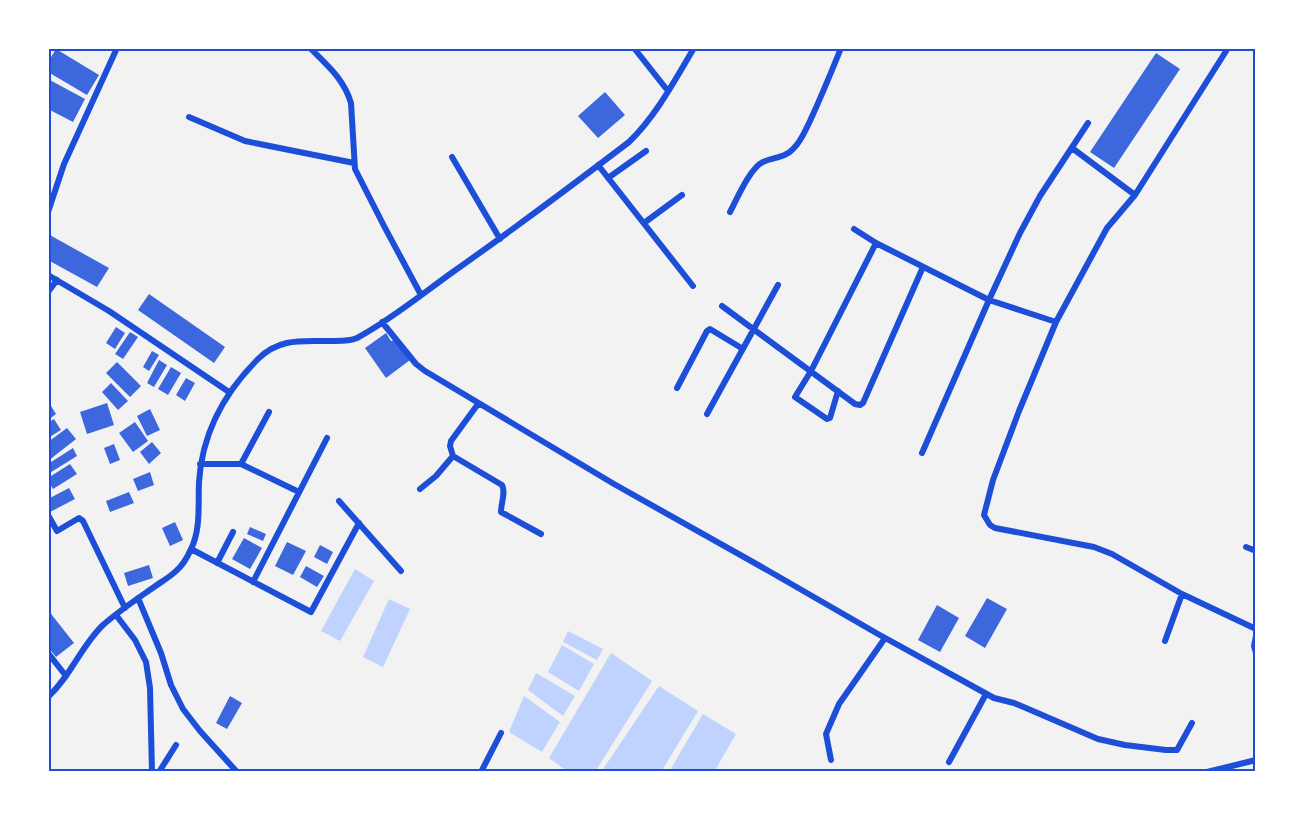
<svg xmlns="http://www.w3.org/2000/svg" width="1304" height="820" viewBox="0 0 1304 820" font-family="Manrope,sans-serif">
	<style>
		.water { fill: #bfd3fe }
		.building { fill: #3d67dc }
		.lines { fill: none; stroke-linecap: round; stroke-linejoin: round }
		.minor { stroke: #1d4ed8; stroke-width: 6 }
		.neatline { fill: none; stroke: #1d4ed8; stroke-width: 2 }
	</style>
	<rect width="100%" height="100%" fill="#f2f2f2"/>
	<path class="water" d="M355,569L374,581L340,641L321,631Z
		M389,599L410,609L383,667L363,657Z
		M568,631L603,649L597,660L563,642Z
		M562,645L594,664L579,691L548,672Z
		M611,653L652,681L595,772H568L549,758Z
		M536,673L575,696L563,716L528,690Z
		M659,686L698,711L661,772H601Z
		M524,696L560,722L542,752L509,732Z
		M703,714L736,734L714,772H669Z"/>
	<path class="building" d="M56,49L99,75L87,95L48,72V62Z
		M1156,53L1180,69L1114,168L1090,152Z
		M48,79L85,99L73,122L48,109Z
		M605,92L625,115L598,138L578,116Z
		M48,234L109,268L97,287L48,260Z
		M149,294L225,347L214,363L138,310Z
		M116,327L125,333L115,349L106,343Z
		M130,332L138,337L123,359L115,354Z
		M386,333L391,341L394,340L410,360L386,378L365,348Z
		M152,351L159,355L149,371L143,367Z
		M159,360L167,365L154,387L147,383Z
		M117,362L141,386L130,397L106,373Z
		M171,367L181,373L168,395L158,389Z
		M186,378L195,383L185,401L176,395Z
		M111,383L128,401L118,410L102,392Z
		M107,403L114,425L87,434L80,412Z
		M51,406L56,414L48,420V408Z
		M150,409L160,430L147,436L137,416Z
		M54,419L61,430L48,438V423Z
		M135,422L148,441L133,452L119,433Z
		M67,428L76,439L48,461V442Z
		M152,442L161,453L149,464L140,452Z
		M114,444L120,460L110,464L104,448Z
		M73,448L77,456L48,474V464Z
		M70,464L77,474L53,489L48,481V478Z
		M150,472L154,485L138,491L133,479Z
		M69,488L75,499L50,512L48,508V499Z
		M129,492L134,503L110,512L106,501Z
		M175,522L183,540L170,546L162,528Z
		M250,527L266,534L263,541L247,534Z
		M244,538L262,548L250,569L232,559Z
		M287,542L306,551L293,575L275,566Z
		M320,545L333,552L327,564L314,557Z
		M149,565L153,578L128,586L124,573Z
		M306,566L324,576L317,587L300,577Z
		M987,598L1007,609L985,648L965,636Z
		M937,605L959,618L940,652L918,640Z
		M48,610L74,643L56,657L48,647Z
		M230,696L242,703L227,729L216,723Z"/>
	<g class="lines">
		<path class="minor" d="M310,48C327,65 344,79 351,103L355,169L384,226L421,295
			M634,48L668,91
			M1228,48L1135,195L1107,228L1056,322L1019,411L993,480L984,515L990,525L995,528L1094,547L1112,554L1182,594L1256,629
			M189,117L245,141L354,163
			M1072,148L1135,195
			M452,157L500,239
			M598,165L693,286
			M608,178L646,151
			M48,212L64,164L117,48
			M730,212C737,199 750,168 763,162C774,157 785,158 793,149C801,142 805,131 810,121C821,97 831,73 841,48
			M644,223L682,195
			M854,229L876,243L989,300L1056,322
			M48,275L109,311L229,392
			M48,292L57,280
			M722,306L855,404L860,405L863,403L923,267
			M382,322L416,364L425,371L614,484L767,570L878,634L994,698L1014,703L1098,739L1125,745L1166,750H1177L1192,723
			M677,388L707,331L710,329L743,349
			M838,391L830,418L827,419L795,397L811,371L876,243
			M478,404L451,441L450,446L453,456L502,485C506,492 501,503 501,512L541,534
			M707,414L778,285
			M922,453L989,300L1020,233L1040,196L1088,123
			M200,464H241L299,492
			M241,464L269,412
			M420,489L436,476L453,456
			M339,501L401,571
			M48,515L57,531L79,518L83,521L125,608
			M1246,547L1256,551
			M191,549L311,612L359,523
			M217,563L233,532
			M253,582L327,438
			M138,598L161,653L171,685L183,709L200,731L237,772
			M116,615L135,640L146,662L150,688L152,772
			M1256,636L1254,646L1256,653
			M1165,641L1182,594
			M48,653L66,676
			M48,697C71,676 81,646 103,625C119,611 137,599 154,587C161,582 170,577 176,571C182,566 188,556 191,549C201,529 198,504 199,482C202,433 224,393 258,359C281,336 306,342 335,341C342,341 350,341 357,338C389,321 421,295 450,274C511,231 570,187 629,142C656,116 675,80 694,48
			M831,760L826,734L839,704L885,638
			M949,762L986,694
			M159,772L176,745
			M481,772L501,733
			M1207,772L1256,760"/>
	</g>
	<rect width="1304" height="820" fill="none" stroke="#ffffff" stroke-width="99"/>
	<rect x="50" y="50" width="1204" height="720" class="neatline"/>
</svg>
